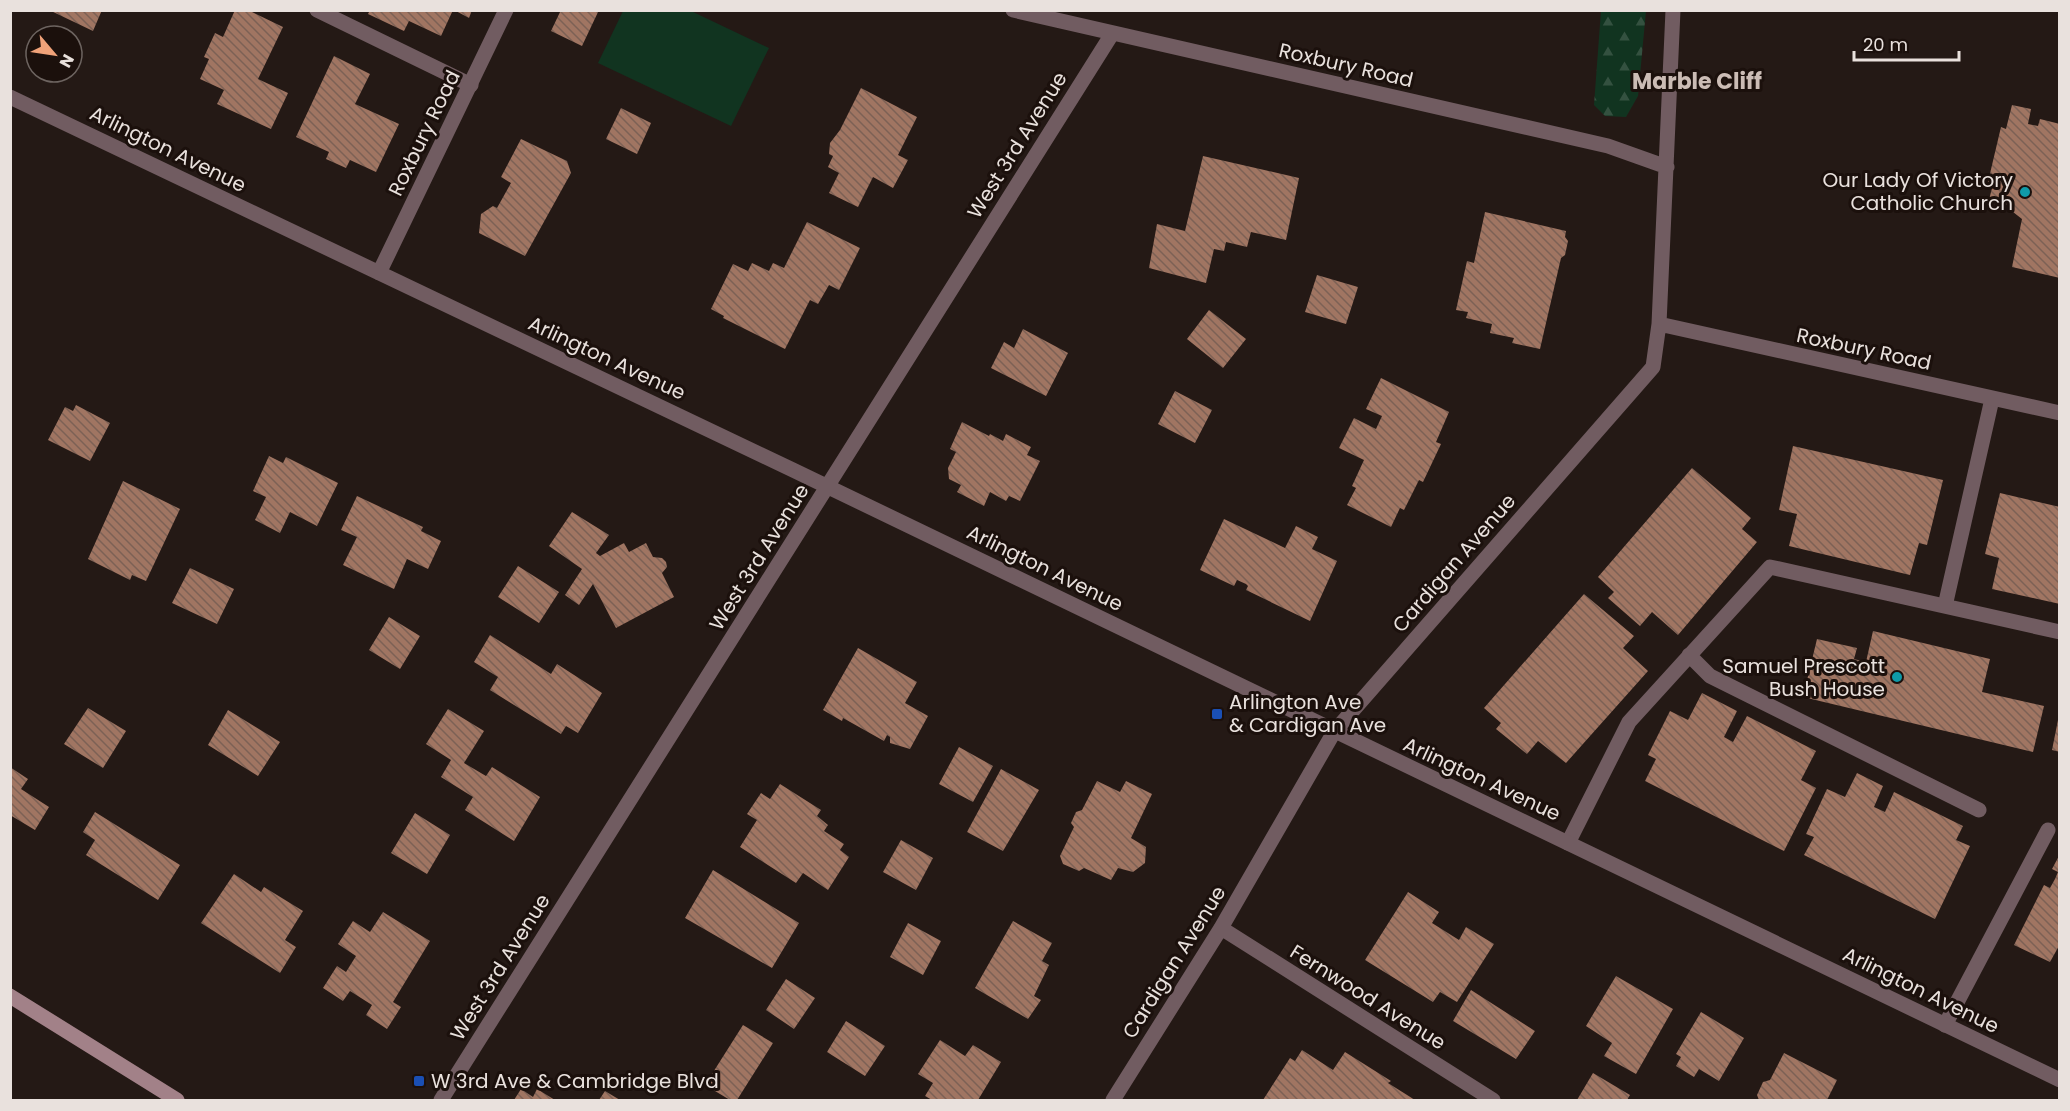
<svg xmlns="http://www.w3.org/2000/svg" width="2070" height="1111" viewBox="0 0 2070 1111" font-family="Poppins,sans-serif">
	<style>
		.forest { fill: url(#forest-firs) }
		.pitch { fill: #113420 }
		.building { fill: url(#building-back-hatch) }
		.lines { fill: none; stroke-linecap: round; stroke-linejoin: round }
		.lane { stroke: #715c61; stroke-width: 15 }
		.street { stroke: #715c61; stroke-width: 15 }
		.secondary { stroke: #a28188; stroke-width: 15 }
		.culture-dot { fill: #0f9aa8; stroke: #1b100c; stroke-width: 2 }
		.transit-dot { fill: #1a4fb4; stroke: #1b100c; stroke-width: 2 }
		.labels { text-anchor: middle; stroke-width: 6; stroke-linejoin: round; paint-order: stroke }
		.street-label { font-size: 20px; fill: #e9e1dd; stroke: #1b100c }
		.poi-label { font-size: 20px; fill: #e9e1dd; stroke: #1b100c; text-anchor: end }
		.quarter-label { font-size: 22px; font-weight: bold; fill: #cbbcb5; stroke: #1b100c }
	</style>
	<defs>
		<pattern id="forest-firs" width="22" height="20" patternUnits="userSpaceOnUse" patternTransform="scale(1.5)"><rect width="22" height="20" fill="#113420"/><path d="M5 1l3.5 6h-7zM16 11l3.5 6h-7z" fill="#345140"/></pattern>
		<pattern id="building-back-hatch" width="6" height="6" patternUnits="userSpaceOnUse" patternTransform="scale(1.5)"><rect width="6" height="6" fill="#a07562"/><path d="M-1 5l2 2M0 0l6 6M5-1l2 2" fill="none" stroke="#7c6155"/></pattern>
	</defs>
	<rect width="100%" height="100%" fill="#241915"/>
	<path class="forest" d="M1601,11H1646L1638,96L1626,117L1605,116L1594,105Z"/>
	<path class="pitch" d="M623,11H691L769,48L731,126L598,63Z"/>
	<path class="building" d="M49,10H102L93,31Z
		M235,10H248L283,27L258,79L288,93L271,129L217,104L224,90L200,79L209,59L204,57L215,33L223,37Z
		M370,10H453L441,36L409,21L404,31L368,14Z
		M454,10H472L469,18Z
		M561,10H599L582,46L551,31Z
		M334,56L370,74L355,104L399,124L376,172L350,160L346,168L326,159L329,152L296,137Z
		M861,88L917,117L898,155L908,160L893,188L873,177L858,207L829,193L839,173L828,167L833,156L829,154L830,143L840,130Z
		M2012,105L2031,109L2028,124L2038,126L2040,119L2060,124V278L2012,267L2022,219L2013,212L2011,206L1989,200L1993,184L1988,182L2001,127L2006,129Z
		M621,108L651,123L637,154L606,139Z
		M521,139L567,161L571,173L525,256L479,233L481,214L493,206L497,208L511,183L501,177Z
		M1203,156L1299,178L1286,240L1251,232L1247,247L1226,242L1224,251L1214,249L1206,283L1149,268L1157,224L1185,231Z
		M1485,212L1566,231L1565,237L1568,241L1565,255L1561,258L1540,349L1512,343L1514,338L1490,333L1492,324L1466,318L1468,312L1456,310L1467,261L1474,263Z
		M807,222L860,248L839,290L829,285L818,304L810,300L785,349L723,318L724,316L711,309L733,264L748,271L752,263L769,271L773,263L784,268Z
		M1317,275L1358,287L1346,324L1305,312Z
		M1209,310L1246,339L1223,368L1187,339Z
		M1023,329L1068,353L1046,396L991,368L1004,342L1014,348Z
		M1381,378L1449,412L1436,442L1441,444L1423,482L1419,480L1404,510L1400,508L1391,527L1347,505L1356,488L1352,486L1364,460L1339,448L1354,418L1376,429L1382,416L1366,409Z
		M1175,391L1212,410L1195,443L1158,424Z
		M76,405L110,423L90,461L48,440L65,407L73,411Z
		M962,422L989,436L990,434L1003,441L1006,434L1031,447L1027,455L1040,461L1020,501L1009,496L1006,501L990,492L984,506L957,492L961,485L949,479L948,468L956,452L950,449Z
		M1793,446L1943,480L1927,545L1919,543L1910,575L1789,546L1797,514L1779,510Z
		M269,456L283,463L286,457L338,483L317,526L290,512L280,533L255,520L266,497L253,491Z
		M1692,468L1751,518L1742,529L1757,542L1678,635L1652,612L1640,626L1608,598L1614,592L1598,577Z
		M123,481L180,509L146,581L132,575L130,580L88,559Z
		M2000,493L2060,507V604L1992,589L1999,558L1985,554Z
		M357,496L423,527L421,531L441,541L428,569L407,559L394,589L343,565L357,537L341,530Z
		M572,512L609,535L596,553L600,556L624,543L629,552L646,543L653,557L662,558L666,562L667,567L662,573L674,597L616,628L593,584L579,605L565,595L582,569L549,546Z
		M1224,519L1285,548L1296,526L1318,537L1312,549L1337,561L1310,621L1246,590L1248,586L1246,584L1237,580L1234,586L1200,570Z
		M518,566L559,592L539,623L498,597Z
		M190,568L234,589L217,624L172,603Z
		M1584,594L1634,636L1623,648L1648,671L1566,763L1538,741L1527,754L1496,729L1501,723L1484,708Z
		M389,617L420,636L400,669L369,650Z
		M1873,631L1990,659L1982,692L2044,706L2033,752L1803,697L1817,639L1857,648L1854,659L1866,662Z
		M490,635L551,674L557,664L602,693L578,733L566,726L561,734L490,690L498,677L474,662Z
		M858,648L917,682L905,703L928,716L910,749L890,743V737L887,735L884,741L843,718L842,721L823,710Z
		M1702,693L1737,711L1724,737L1733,742L1747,716L1816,751L1801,780L1816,788L1784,851L1645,781L1656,759L1648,755L1670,711L1688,720Z
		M88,708L126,731L103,768L64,744Z
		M448,709L484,731L464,763L486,776L492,767L540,797L514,841L465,810L473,797L441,777L451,760L426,744Z
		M228,710L280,742L258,776L208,745Z
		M2058,720H2060V752L2052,750Z
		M959,747L993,766L973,802L939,784Z
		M10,767L28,779L21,789L49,807L35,830L10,815Z
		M1001,769L1039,790L1003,851L967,832Z
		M1857,773L1883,786L1874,807L1885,812L1894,792L1963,826L1956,840L1970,846L1935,919L1804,855L1814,837L1806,834L1827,789L1845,797Z
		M1097,781L1120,792L1126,781L1152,794L1131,838L1146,847L1145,863L1133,872L1118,868L1111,880L1084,868L1079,871L1063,864L1060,856L1074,827L1071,823L1076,812L1082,810Z
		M780,784L821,810L817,816L828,825L824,831L844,844L840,850L849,857L828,890L803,873L796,883L740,847L757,820L747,814L761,793L770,799Z
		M95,812L180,865L158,900L86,855L95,840L83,832Z
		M415,813L450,835L427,874L391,853Z
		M901,840L933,858L916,890L883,872Z
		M2060,854V944L2050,962L2014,945L2044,885L2050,888L2055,879L2058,872L2052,869Z
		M713,870L799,923L772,968L685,918Z
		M234,874L261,892L264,887L303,911L285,940L296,947L280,973L201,923Z
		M1408,892L1439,912L1432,923L1459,940L1466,927L1494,944L1457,1002L1440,992L1433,1002L1365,960Z
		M383,912L430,941L393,1002L401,1007L387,1029L366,1015L372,1005L350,991L343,1001L323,988L337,966L346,972L356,956L338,944L353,921L370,932Z
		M1013,921L1052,943L1042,961L1049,965L1034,996L1041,1000L1028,1019L975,988Z
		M908,923L941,941L923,975L890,957Z
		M1616,976L1673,1009L1636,1074L1604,1056L1612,1043L1586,1026Z
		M786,979L815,998L794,1029L766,1010Z
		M1471,990L1535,1031L1516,1059L1453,1021Z
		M1701,1012L1744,1038L1719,1081L1699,1069L1694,1077L1676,1066L1681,1057L1676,1054Z
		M846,1021L885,1046L865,1076L827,1052Z
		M743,1025L773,1043L737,1100H730L705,1085Z
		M940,1040L965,1056L973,1045L1001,1062L978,1100H932L925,1096L933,1083L918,1074Z
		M1302,1050L1333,1070L1345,1052L1391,1081L1388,1083L1415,1100H1263L1290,1058L1295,1061Z
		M1784,1053L1837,1080L1827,1100H1759L1757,1095L1763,1082L1770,1080Z
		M1593,1073L1630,1095L1627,1100H1577Z
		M521,1089L533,1097L537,1089L555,1100H514Z
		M605,1091L620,1100H599Z"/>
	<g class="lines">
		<path class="lane" d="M317,10L471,85
			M1945,606L1992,399
			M1689,655L1710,676L1979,810
			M1568,843L1629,722L1770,567L2060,632
			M1945,1025L2048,830"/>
		<path class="street" d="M1013,10L1608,146L1667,167
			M10,97L793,470L2060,1080
			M379,273L506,10
			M1659,324L2060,413
			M1221,928L1493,1100
			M441,1100L1112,34
			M1113,1100L1221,928L1334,732L1653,367L1659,324L1673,10"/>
		<path class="secondary" d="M10,996L177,1100"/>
	</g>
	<g class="culture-dot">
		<circle cx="2025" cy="192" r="6"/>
		<circle cx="1897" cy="677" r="6"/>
	</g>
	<g class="transit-dot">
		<rect x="1211" y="708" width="12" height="12" rx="3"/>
		<rect x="413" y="1075" width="12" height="12" rx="3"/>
	</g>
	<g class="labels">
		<g class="street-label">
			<text transform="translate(1346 65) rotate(13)" y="7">Roxbury Road</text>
			<text transform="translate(424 133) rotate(-64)" y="7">Roxbury Road</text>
			<text transform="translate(1017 145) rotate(-58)" y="7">West 3rd Avenue</text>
			<text transform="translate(168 149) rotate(26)" y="7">Arlington Avenue</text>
			<text transform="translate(1864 349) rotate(12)" y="7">Roxbury Road</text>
			<text transform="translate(607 358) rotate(25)" y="7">Arlington Avenue</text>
			<text transform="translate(759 557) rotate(-58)" y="7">West 3rd Avenue</text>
			<text transform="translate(1454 563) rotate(-49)" y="7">Cardigan Avenue</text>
			<text transform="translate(1045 568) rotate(26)" y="7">Arlington Avenue</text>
			<text transform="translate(1482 779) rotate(25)" y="7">Arlington Avenue</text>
			<text transform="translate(1174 962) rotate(-58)" y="7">Cardigan Avenue</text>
			<text transform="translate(500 967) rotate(-58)" y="7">West 3rd Avenue</text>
			<text transform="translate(1921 990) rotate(26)" y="7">Arlington Avenue</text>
			<text transform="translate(1368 997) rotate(32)" y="7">Fernwood Avenue</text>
		</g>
		<g class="poi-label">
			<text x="2013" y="187">Our Lady Of Victory<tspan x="2013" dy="23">Catholic Church</tspan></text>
			<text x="1885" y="673">Samuel Prescott<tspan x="1885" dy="23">Bush House</tspan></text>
			<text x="1229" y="709" text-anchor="start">Arlington Ave<tspan x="1229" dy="23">&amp; Cardigan Ave</tspan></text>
			<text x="431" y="1088" text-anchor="start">W 3rd Ave &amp; Cambridge Blvd</text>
		</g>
		<g class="quarter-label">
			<text x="1697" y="89">Marble Cliff</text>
		</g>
	</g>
	<rect width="2070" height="1111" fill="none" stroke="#e9e1dd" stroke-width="24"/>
	<g transform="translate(54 54) rotate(119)"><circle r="28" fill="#1b100c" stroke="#6d6460" stroke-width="1.5"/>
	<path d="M0-4.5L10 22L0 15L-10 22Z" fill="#f0a279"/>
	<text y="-9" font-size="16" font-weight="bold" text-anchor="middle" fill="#e9e1dd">N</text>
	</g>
	<path d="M1854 51v9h105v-9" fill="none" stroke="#e9e1dd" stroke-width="3"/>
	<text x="1863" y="51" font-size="18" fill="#e9e1dd" stroke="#1b100c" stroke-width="4.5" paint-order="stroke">20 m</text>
</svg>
